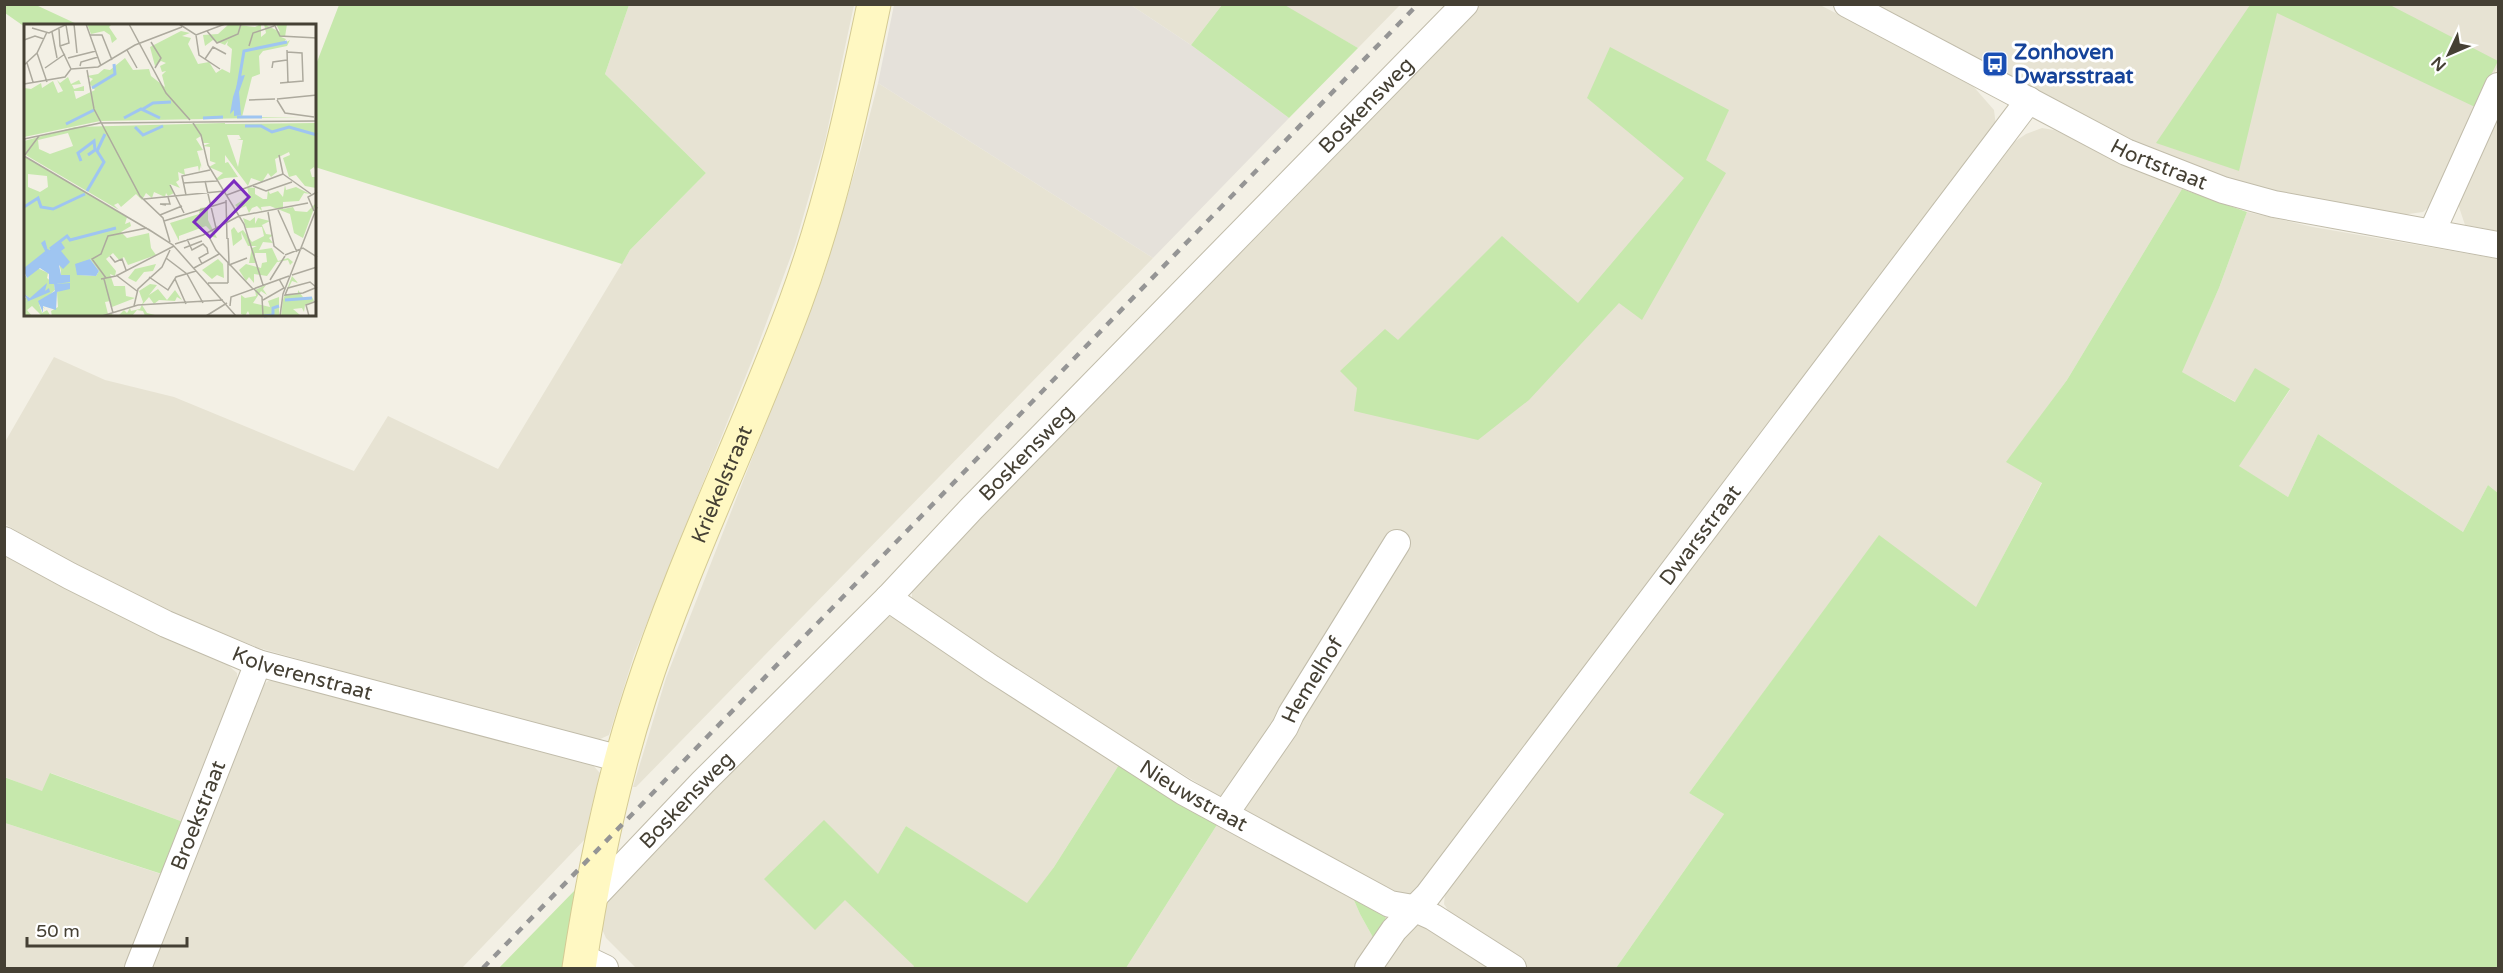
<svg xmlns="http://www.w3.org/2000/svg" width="2503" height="973" viewBox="0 0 2503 973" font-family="'Varela Round',sans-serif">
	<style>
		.residential { fill: #e7e3d3 }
		.industrial { fill: #e5e1da }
		.green { fill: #c6e8ac }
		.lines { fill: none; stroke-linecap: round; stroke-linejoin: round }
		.street-casing { stroke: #c1bcaa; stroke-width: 28 }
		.secondary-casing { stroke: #d4ca94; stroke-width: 35 }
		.street { stroke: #fff; stroke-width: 26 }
		.secondary { stroke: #fff8c2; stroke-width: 33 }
		.rail { stroke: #959595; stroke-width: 4.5; stroke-dasharray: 8 8; stroke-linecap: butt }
		.labels { text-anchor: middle; stroke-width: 6; stroke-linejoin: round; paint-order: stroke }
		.transit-label { font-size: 21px; font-weight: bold; fill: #164399; stroke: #fff; text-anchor: start }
		.street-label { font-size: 21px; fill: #454034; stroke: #fff }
		.inset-river { fill: none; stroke: #9fc5f1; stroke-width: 3 }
		.inset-road { fill: none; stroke: #adaa9e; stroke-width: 1.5 }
		.view { fill: #7b2cbf; fill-opacity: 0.15; stroke: #7b2cbf; stroke-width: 3 }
		.inset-edge { fill: none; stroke: #454034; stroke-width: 3 }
	</style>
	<rect width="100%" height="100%" fill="#f3f0e5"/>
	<path class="residential" d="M629,5H854L825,141L795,245L757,348L634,655L609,735L598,740L585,739L259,648L151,605L75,566L5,524V442L54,357L105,380L174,397L354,471L388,416L498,469L630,250L706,173L605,74Z
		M1131,5H1222L1191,45Z
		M1283,5H1400L1358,48Z
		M1477,5H1820L1945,69L1973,86L1994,110L1996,126L1413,894L1401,898L1333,864L1220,797L915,608L912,599V585Z
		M1871,5H2498V65L2436,201L2423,212L2401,215L2278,192L2206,171L2149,149Z
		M878,83L1153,258L636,787H633L666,678L823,277L857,164Z
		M2498,114V231L2465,225L2458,204Z
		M2042,128L2054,130L2182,189L2067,380L2007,462L2042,482L1976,608L1879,536L1689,793L1724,814L1616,968H1528L1454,920L1444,904L1445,894L1536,772L2014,142L2026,134Z
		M2247,212L2313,227L2498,259V493L2488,485L2463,532L2318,434L2288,497L2238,466L2290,390L2236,402L2181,372L2219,288Z
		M4,551L220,658L237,673V692L186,823L51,773L42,792L5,777Z
		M899,616L1122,760L1054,867L1027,904L906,826L878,875L845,899L915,966L913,968H636L606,938L601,927L603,909L612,891L847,647L887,617Z
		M277,680L590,762L600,773L590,814L588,836L462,968H145L253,695L268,681Z
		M1220,820L1350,891L1360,914L1375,941L1359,968H1126Z
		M5,823L161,874L128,968H5Z
		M1408,926H1424L1492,968H1379Z"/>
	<path class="industrial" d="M894,5H1131L1191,45L1289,118L1153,258L878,83Z"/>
	<path class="green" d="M1283,4L1358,48L1289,118L1191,45L1222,5Z
		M4,5H36L79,25L25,27L5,13Z
		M339,5H629L605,74L706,173L630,250L622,264L315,167V67Z
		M2250,5H2390L2498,61L2475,107L2277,13L2239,171L2156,143Z
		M1610,47L1729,110L1706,160L1726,173L1642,320L1619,303L1529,400L1478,440L1354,411L1357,388L1340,371L1385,329L1398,340L1502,236L1578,303L1684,178L1587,98Z
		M2182,189L2247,212L2219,288L2182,372L2235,402L2255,368L2290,389L2239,466L2288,497L2318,434L2463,532L2488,485L2498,493V968H1616L1724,814L1689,793L1879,535L1976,607L2042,483L2006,462L2067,380Z
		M1122,760L1220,820L1126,968H913L914,966L845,900L815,930L764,879L824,820L878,874L906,826L1027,903L1054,867Z
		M50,773L186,823L165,875L5,823L4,777L42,791Z
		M578,887L563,968H499Z
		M1350,891L1385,913L1386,922L1375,941L1360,914Z"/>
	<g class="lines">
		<g class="street-casing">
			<g id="street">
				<path id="s1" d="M1847,4L2126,152L2223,190L2274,204L2498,245"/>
				<path d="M2432,232L2498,86"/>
				<path id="s2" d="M4,540L70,576L166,624L258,663L621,759"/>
				<path id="s3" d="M888,598L991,668L1184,792L1390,904L1413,908L1433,917L1513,968"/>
				<path id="s4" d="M1225,814L1285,727L1291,714L1397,543"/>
				<path id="s5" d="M589,902L703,782L888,598L972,508L1465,4"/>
				<path d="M580,956L605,968"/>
				<path id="s6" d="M138,968L258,663"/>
				<path id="s7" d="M1368,968L1394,930L1428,895L2029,100"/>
			</g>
		</g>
		<g class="secondary-casing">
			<g id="secondary">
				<path id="s8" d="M579,968C593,876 611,785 640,696C683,562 746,436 795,304C831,207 853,105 874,4"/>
			</g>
		</g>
		<use href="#street" class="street"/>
		<use href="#secondary" class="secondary"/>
		<path class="rail" d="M483,968L1418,4"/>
	</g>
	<defs>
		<g id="bus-square" transform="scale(1.35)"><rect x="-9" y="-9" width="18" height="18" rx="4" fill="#1a4fb4" stroke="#fff"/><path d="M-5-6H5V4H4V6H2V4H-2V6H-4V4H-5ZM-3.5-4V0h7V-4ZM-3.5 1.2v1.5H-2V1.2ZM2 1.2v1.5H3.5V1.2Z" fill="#fff"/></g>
	</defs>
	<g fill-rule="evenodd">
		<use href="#bus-square" x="1995" y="64"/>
	</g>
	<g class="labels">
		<g class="transit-label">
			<text x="2014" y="59">Zonhoven<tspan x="2014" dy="24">Dwarsstraat</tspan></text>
		</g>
		<g class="street-label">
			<text dy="7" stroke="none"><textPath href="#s5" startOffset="1113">Boskensweg</textPath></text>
			<text dy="7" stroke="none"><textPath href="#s1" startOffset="351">Hortstraat</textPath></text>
			<text dy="7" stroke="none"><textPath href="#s5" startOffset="627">Boskensweg</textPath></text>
			<text dy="7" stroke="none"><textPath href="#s8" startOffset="506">Kriekelstraat</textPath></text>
			<text dy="7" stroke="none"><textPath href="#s7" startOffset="546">Dwarsstraat</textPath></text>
			<text dy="7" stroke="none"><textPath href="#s2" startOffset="328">Kolverenstraat</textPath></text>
			<text dy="7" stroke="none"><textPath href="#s4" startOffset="160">Hemelhof</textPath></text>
			<text dy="7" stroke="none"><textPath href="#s3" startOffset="364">Nieuwstraat</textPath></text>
			<text dy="7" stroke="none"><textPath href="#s5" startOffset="141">Boskensweg</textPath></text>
			<text dy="7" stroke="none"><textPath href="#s6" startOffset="164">Broekstraat</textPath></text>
		</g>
	</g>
	<g transform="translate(24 24)">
		<rect width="292" height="292" fill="#f3f0e5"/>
		<path d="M63,0H88L85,3L93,15L88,19L86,11L80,7L67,10ZM205,0L231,3L237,0V13L242,9L240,0L256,8L252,0H263L261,13H257L262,15L259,20L266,16L263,22L239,27L235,32L236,50L228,53L218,93H278L76,97L0,113V64L7,65L17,59L18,64L29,57L34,69L39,67L33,56L36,59L44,53L47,60L55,56L57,60L48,61L50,65L60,62V67H50L52,75L71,66L65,59L69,55L63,52L74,50L80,45L86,46L101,34L109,46L125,45L127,52L141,63L138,51L142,47L138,48L136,42L142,39L137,37L131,42L126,23L157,7L166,9L158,12L167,14L164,20L174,40L185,38L192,49L198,45L206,49L208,25L203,21L204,17L201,21L189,16L181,22L179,11L194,10ZM201,99V129V100L292,99V148L290,143L286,146L288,153H292V164L281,162L272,151L265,153L259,134L266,131L265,128L251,135L253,148L247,153L244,149L238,158L227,154L224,162L201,131V139L204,138L214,153L201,154L202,168L201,154L195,156L192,155L199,149L185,143L192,139L186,137V123L179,122L186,119H179L177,112L172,115L179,126L173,127L179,147L177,141L175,148L174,142L160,145L161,151L154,148L155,156L152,158L156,164L146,160L150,169L144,172L142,169L141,173L130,168L128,174L122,169L118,176L112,170L97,183L94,179L90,181L95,186L0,130V117L51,103ZM44,109L49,122L26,130L15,125L14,116ZM203,111H215L217,115L213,116H219L214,143ZM0,132L103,193L101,200L106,198L107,202L97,208L103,214L125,209L127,224L132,231L104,241L100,233L95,236L89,229L82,235L92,247L91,252L86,250L90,262H101L102,272L111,274L88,283L86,277L81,278L84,290H88L89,292H28L27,287L34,283L33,268L46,263L31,260L37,259V247L31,222L7,241L24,249L23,254L30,260L31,266L16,279L21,285L15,280L18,289L23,286L26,291L18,292L8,282L3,286L8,292H0V274H6L0,270V250L3,254L6,250L0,247ZM4,150L23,152L24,163L16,168L4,163ZM66,235L75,247L72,252L55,251L59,240ZM261,161L262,166L272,163L286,170L280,169L275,177L259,178V185L269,183L271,187L283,188L292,179L279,214L270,209L266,190L246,182L237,183L238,187L233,182L228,184L225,189L222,182L215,185L211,181L225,172L223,163L231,164V170L239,175H243L244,166L246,170L254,167L259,173ZM184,183V196L193,214L185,212L189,209L182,202L155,212V217L146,199L175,190L176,184ZM231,193V200L234,194L246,197L238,201L242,210L249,211L245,214L249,219L239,218L235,226L248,224L254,237L264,234L269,238L266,241L264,236L253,238L243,252L230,250V259L225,253L222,257L215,246L222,240L237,244L238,239L243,238L242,229H231V239H225L228,224L233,222H224L217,208L218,215L209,222L207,206L210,203L214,209L219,206L228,218L240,212L238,203L222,204L219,194L226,197ZM194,235L199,240L200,254L193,251L188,255L178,246ZM132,240L129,247L120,248L112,258L104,254L111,245ZM268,252L274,259L268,257L261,271L274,270V266L281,276L288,273L290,277L281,281L280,288L278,284L269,285L276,291L257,292L259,276ZM126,260L133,261L125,271L134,265L143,276L151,266L158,276L153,273L151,277L135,276L130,280L125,273L118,281L123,289L131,291L121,292L119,287L113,286L108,292H94L100,286L103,289L106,284L107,287L116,285L119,278L115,267ZM242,261L239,265L243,271L237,267L229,279L246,283L244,277L255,273V292H226L224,287L221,292L217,290V271L221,274L232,272L231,266Z" fill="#c6e8ac" fill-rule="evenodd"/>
		<path d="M221,51L215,68L217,91L210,92V86L206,90L209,73L216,52ZM21,216L24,227L37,218L41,224L37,227L46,238L39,245L35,241L37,251H46V258L32,260L46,259V265L33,268L32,286L19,282V289L14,277L31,267L30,260H25V250L16,244L3,254L0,247L22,229L17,219ZM66,235L75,247L72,252L53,251L51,240ZM23,259L21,267L25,264L26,268L0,279L4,277L0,270L6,274Z" fill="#9fc5f1"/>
		<path class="inset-river" d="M68,64L91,50L90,40M213,68L220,27L263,18M119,85L129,79L147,78M213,93H238M100,94L117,85L136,94M179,94L199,93M42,100L70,86M221,102H237L248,108L265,103L293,111M111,103L119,111L139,102M57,137L54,129L70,117L71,126L64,131M63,167L80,138L73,127L81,110M0,183L14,174L17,183L29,185L61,170M26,225L43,212L46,216L92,204M0,246L25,226M261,276L288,274M240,292L249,291V284L255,282"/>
		<path class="inset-road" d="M50,0L53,29M62,0L77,42M105,0L142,69L166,96M155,0L172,11L201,0M250,0L256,12L293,14M8,4L25,9L43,0M35,5L36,22L47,45M183,7L193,19L214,10L217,0M28,8L33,34M66,11H78L88,36M172,11L175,31L196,45M0,16L11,12L20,15M127,18L137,34L131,44M36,22L45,19L42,1M225,22L229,9L250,2M103,26L113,44M263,26L264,59M13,29L23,58M44,34L72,27M181,35L189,23L202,30M3,39L9,58M0,41L13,29L23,8M56,42L57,38L74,33M21,44L41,30M248,44L249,38L263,36M47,45L74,43L111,21L158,3M63,46L70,85L116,172L139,194L146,218M256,59L279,57L278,29L263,28M0,60L41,53L47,45M253,75L293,71M225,76L251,75M253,76L261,89L290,93M169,99L177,111L184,141L220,200L239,261M0,115L76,99L293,97M255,131L259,150M0,132L127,207M0,132L15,112M259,150L287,170M181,157L192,204M159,159L193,157M146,161L160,189M229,162L242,167L268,158M162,171L158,152L186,146M203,171L259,150M120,175L201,167M202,176L203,215M142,181L136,180H146L144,173M254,186L273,228M290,187L284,173L293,168M244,188L250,222L260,230M136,191L158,182M215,192L284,179M140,197L202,178M124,205L149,221L212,292M183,209L192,226L229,265M204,214L205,239M163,215L168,226L179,220L183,224L184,229L175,234L178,240M151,220L179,211L215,192M160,224L178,217M261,231L279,224L293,233M86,232L91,238L98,235L102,246M142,234L163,250L179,279M204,239V259M205,241L223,234M170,244L195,230M92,251L113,267M268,251L293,243M125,253L144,266L152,253L172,247M82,254L68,235L77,230L84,212L123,204M77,255L92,252L150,222M80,255L89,289M151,255L162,280M246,256L261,232M184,259H204M292,263L286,258L264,264L261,271L279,269L291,264L293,263M230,265L238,273L239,292M239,276L260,264L255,255M110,282L114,265L138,243L146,226M206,282L207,273L265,252M78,292L114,281L199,276M182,292L203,279M256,292L259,270L293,183M285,292L282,281L293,277"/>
		<path class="view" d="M210,157L225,173L186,213L170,198Z"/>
		<rect width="292" height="292" class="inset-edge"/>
	</g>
	<rect width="2503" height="973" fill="none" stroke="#454034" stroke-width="12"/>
	<g transform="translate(2449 54) rotate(226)" stroke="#ffffff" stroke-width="4.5" paint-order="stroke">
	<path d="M0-4.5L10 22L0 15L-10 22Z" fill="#454034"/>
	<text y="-9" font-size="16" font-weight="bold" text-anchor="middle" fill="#454034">N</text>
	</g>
	<path d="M27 937v9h160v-9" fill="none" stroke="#454034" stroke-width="3"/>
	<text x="36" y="937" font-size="18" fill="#454034" stroke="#ffffff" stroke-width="4.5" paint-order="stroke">50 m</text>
</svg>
